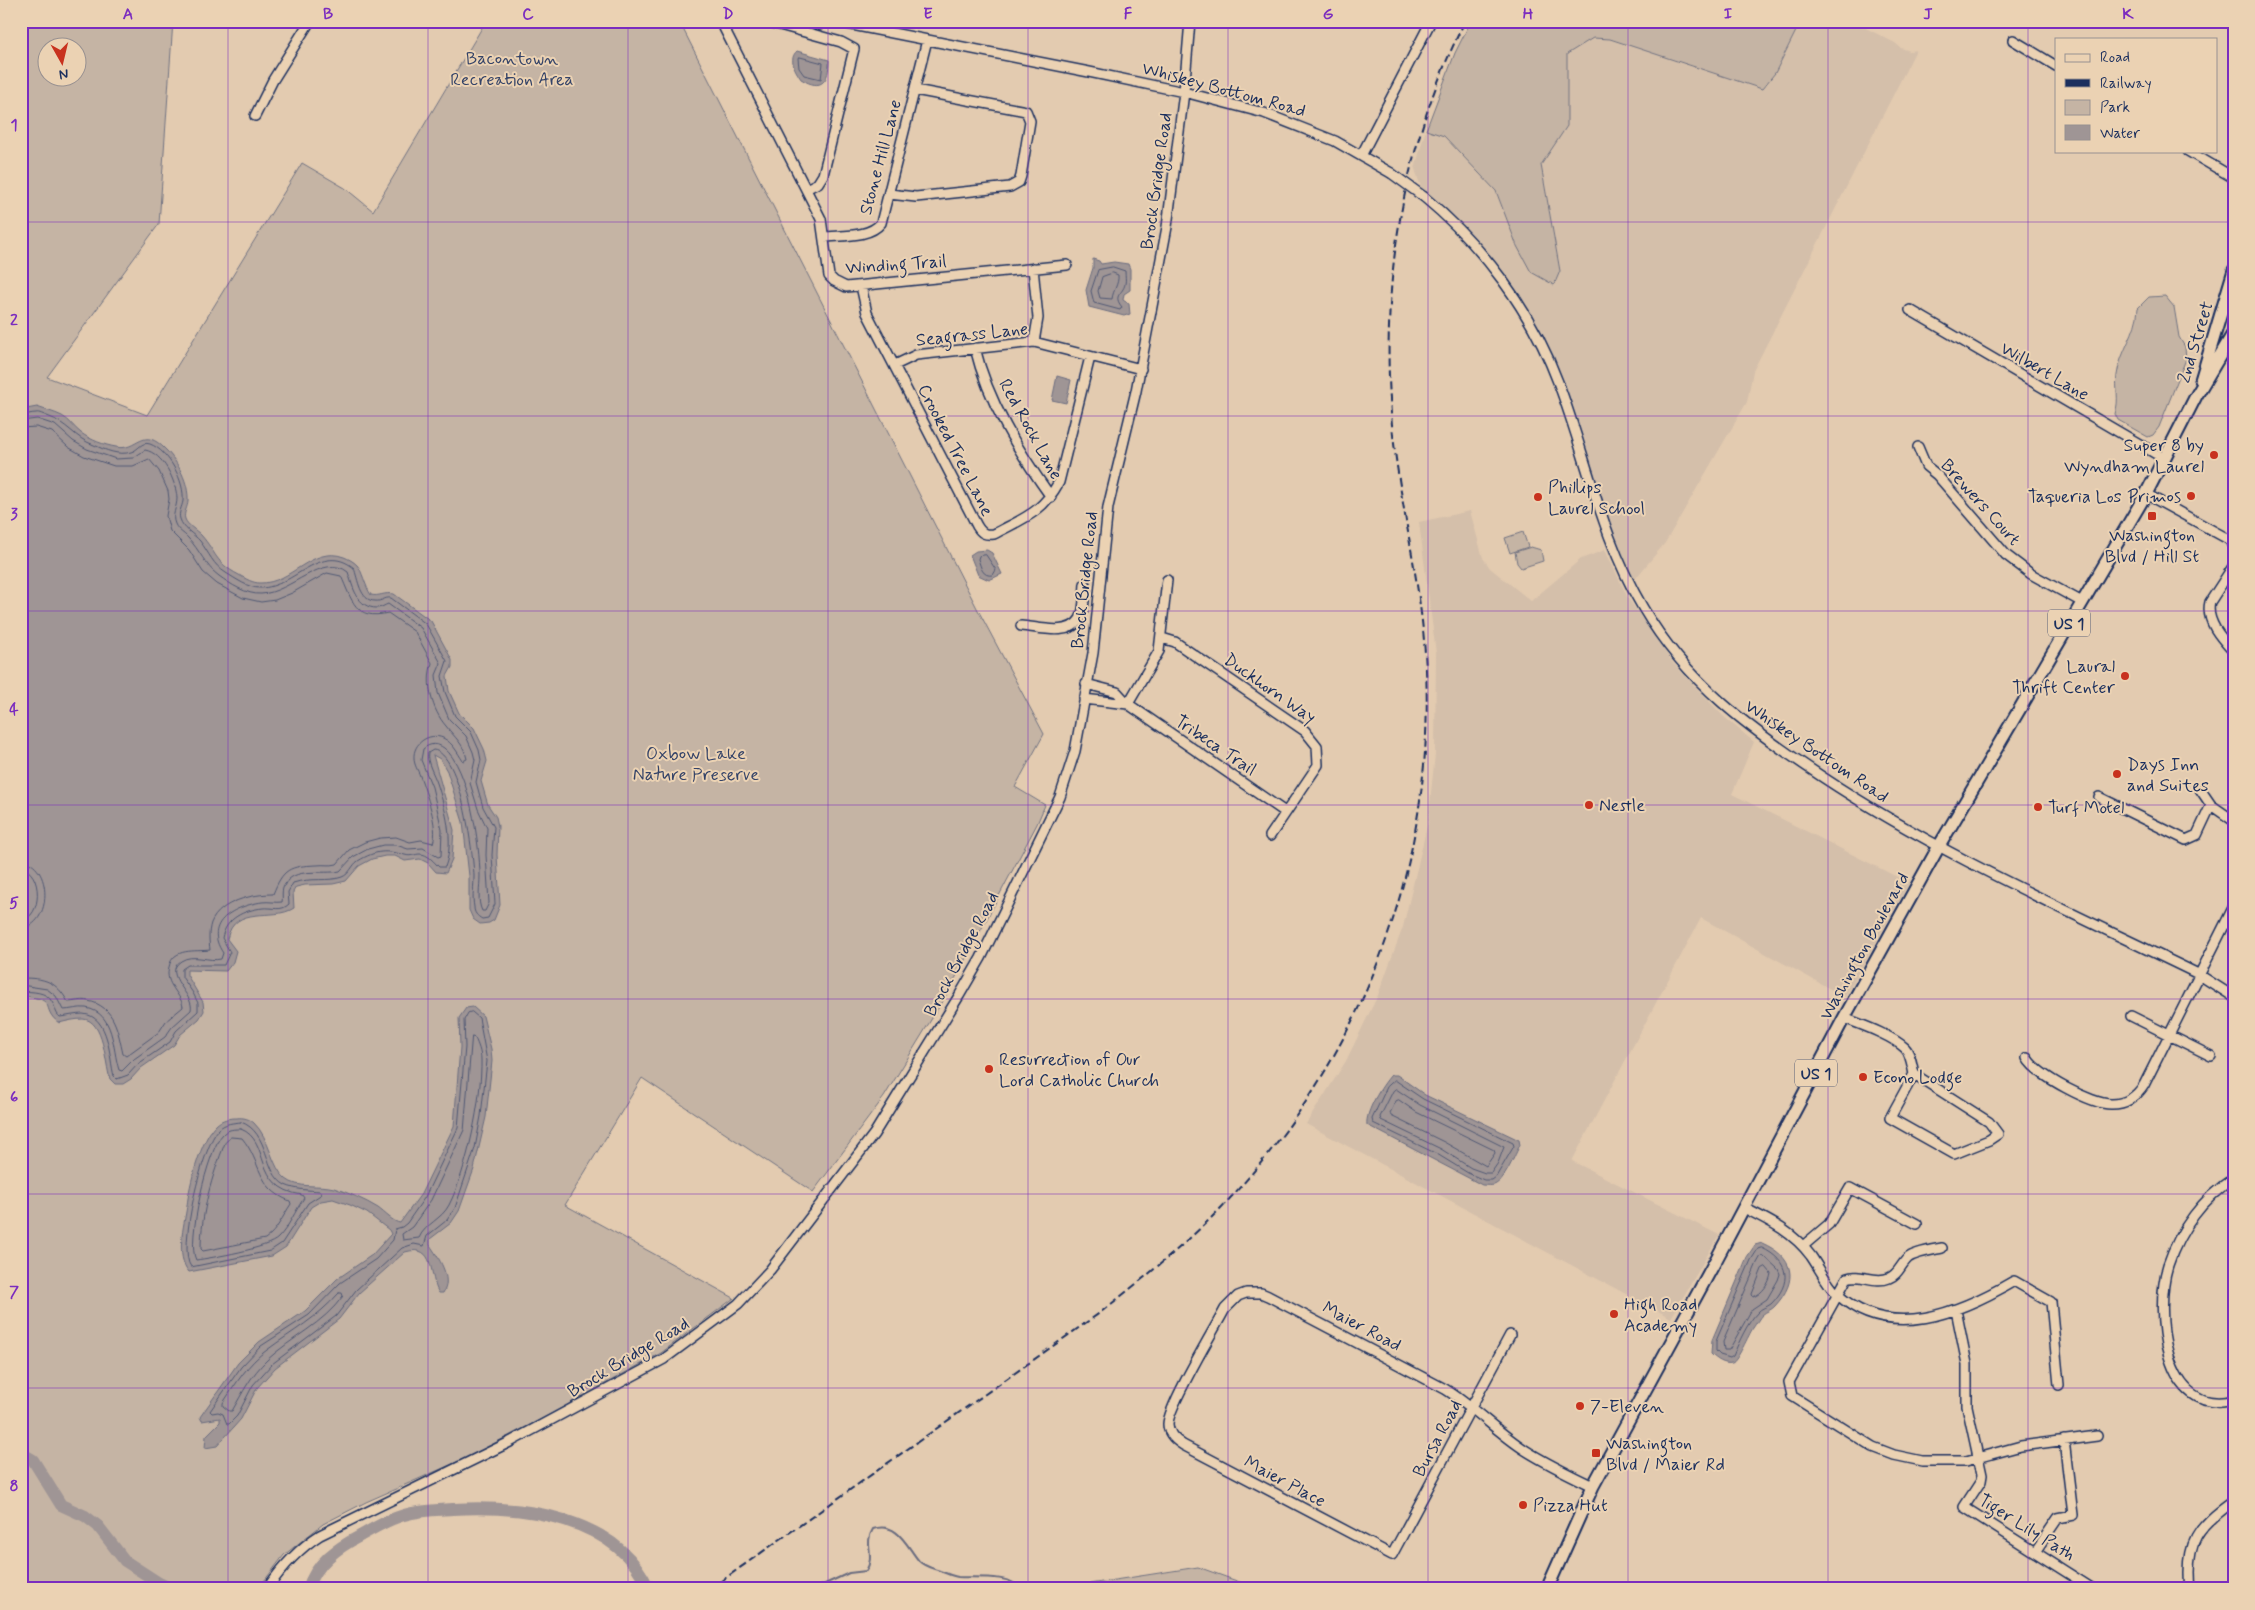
<svg xmlns="http://www.w3.org/2000/svg" width="2255" height="1610" viewBox="0 0 2255 1610" font-family="Mynerve,sans-serif">
	<style>
		.built { fill: #d4bfaa }
		.green { fill: #c5b4a4; stroke: #707281; fill-rule: evenodd }
		.water { fill: #9f9595; stroke: #6a6c7f }
		.lines { fill: none; stroke-linecap: round; stroke-linejoin: round }
		.shore { stroke: #505874; stroke-width: 1 }
		.stream { stroke: #6a6c7f; stroke-width: 2 }
		.river { stroke: #9f9595; stroke-width: 12 }
		.minor-casing { stroke: #1b2f5e; stroke-width: 12 }
		.major-casing { stroke: #1b2f5e; stroke-width: 15 }
		.minor { stroke: #ebd2b3; stroke-width: 9 }
		.major { stroke: #ebd2b3; stroke-width: 11 }
		.rail { stroke: #1b2f5e; stroke-width: 2; stroke-dasharray: 8 4; stroke-linecap: butt }
		.minor-bridge-casing { stroke: #1b2f5e; stroke-width: 12; stroke-linecap: butt }
		.minor-bridge { stroke: #ebd2b3; stroke-width: 9 }
		.grid { fill: none; stroke: #7b2cbf; stroke-width: 1; stroke-opacity: 0.55 }
		.poi-dot { fill: #c8321e; stroke: #ebd2b3; stroke-width: 2 }
		.labels { text-anchor: middle; stroke-width: 4; stroke-linejoin: round; paint-order: stroke }
		.shield { fill: #ebd2b3; stroke: #596078; stroke-width: 1 }
		.shield-label { font-size: 16px; font-weight: bold; fill: #1b2f5e }
		.park-label { font-size: 18px; fill: #344368; stroke: #ebd2b3 }
		.street-label { font-size: 18px; fill: #1b2f5e; stroke: #ebd2b3 }
		.poi-label { font-size: 18px; fill: #1b2f5e; stroke: #ebd2b3; text-anchor: start }
		.neatline { fill: none; stroke: #7b2cbf; stroke-width: 2 }
		.grid-label { font-size: 16px; text-anchor: middle; font-weight: bold; fill: #7b2cbf }
	</style>
	<rect width="100%" height="100%" fill="#e3cbb0"/>
	<filter id="ink" filterUnits="userSpaceOnUse"><feTurbulence type="fractalNoise" baseFrequency=".02" numOctaves="2"/><feDisplacementMap in="SourceGraphic" scale="10" xChannelSelector="R" yChannelSelector="G"/><feConvolveMatrix kernelMatrix="1 2 1 2 8 2 1 2 1" color-interpolation-filters="sRGB"/></filter>
	<g filter="url(#ink)">
		<path class="built" d="M1801,21H1852L1895,43L1901,48L1910,51L1916,50L1753,371L1747,402L1665,543L1630,585L1554,371L1508,288L1424,197L1415,169L1423,139L1426,130L1444,136L1496,191L1517,246L1560,271L1541,165L1567,126V54L1593,38L1610,39L1762,89L1775,73Z
			M1470,511L1483,558L1490,568L1531,601L1581,559L1605,550L1628,598L1673,663L1723,716L1754,742L1732,794L1909,883L1845,997L1701,918L1572,1161L1719,1235L1671,1318L1306,1124L1346,1061L1378,995L1403,927L1428,822L1435,754L1436,653L1419,522Z"/>
		<path class="green" d="M21,21H173L159,224L47,377L147,415L302,163L345,188L373,211L486,21H679L978,610L1044,734L1015,787L1045,805L1037,824L948,992L884,1097L813,1192L642,1078L565,1205L734,1298L661,1353L547,1416L466,1458L366,1502L323,1524L284,1555L258,1589H21ZM48,48H78V78H48Z
			M1471,21H1801L1775,73L1762,89L1610,39L1593,38L1567,54V126L1541,165L1560,271L1554,285L1531,272L1517,246L1496,191L1444,136L1426,130L1455,53Z
			M2165,296L2174,307L2179,337L2185,347L2186,359L2159,427L2153,435L2148,437L2118,420L2115,414C2120,398 2115,389 2117,375C2120,351 2137,333 2138,308L2149,297Z
			M1523,532L1528,547L1510,553L1505,538Z
			M1531,547L1541,550L1543,561L1521,568L1517,563L1515,552Z
			M1198,1567L1259,1589H1057Z"/>
		<path class="water" d="M797,51L829,60C829,81 822,92 801,79C795,70 788,59 797,51Z
			M1093,259L1099,261L1101,264L1114,262L1128,264L1130,269V290L1124,294L1123,300L1129,304L1130,314L1124,316L1089,307L1086,290L1093,268Z
			M1057,376L1071,380L1066,403L1052,400Z
			M37,407C45,410 54,412 62,416C70,420 74,428 81,433C91,440 104,445 116,447C138,452 142,424 166,450C178,462 189,483 188,501C188,507 183,513 185,519C187,525 196,530 201,535C217,553 214,562 239,575C246,579 253,583 260,583C291,584 312,545 344,557C349,559 353,561 357,565C362,570 365,586 371,595C379,597 384,592 394,594L431,621L452,660V667L447,676L449,691L459,713L474,728L484,749L487,761L481,781L488,805L496,817L498,826L497,855L500,905L494,920L489,923L480,924L473,919L469,910V876L463,822L447,771L440,759L433,755L454,830L452,859L446,873L436,872L428,863L420,859L405,861L395,856H385L372,859L359,866L346,881L333,884L305,885L296,887L293,892L294,908C273,922 235,903 227,939L236,951L233,962L226,971L187,970V975L203,1002L204,1011L199,1019L180,1035L174,1045L141,1068L131,1079L123,1084H115L110,1079C105,1063 104,1020 83,1019C75,1019 67,1021 59,1023C39,1008 60,999 21,996C21,971 21,946 21,921C22,904 28,891 21,875V410Z
			M987,550L992,553L1002,574L989,580L978,575L970,555L976,551Z
			M473,1007L483,1016L491,1049L492,1061L486,1117L474,1169L459,1211L451,1223L430,1239V1245C438,1257 453,1278 443,1293H439C428,1277 437,1243 405,1252L359,1293L339,1319L275,1368L257,1388L241,1419L217,1446L205,1448L206,1436L220,1422V1418L202,1421L200,1417L238,1363L259,1342L305,1311L337,1279L372,1255L391,1234L389,1230L367,1213L350,1205L333,1199L321,1201L311,1207L286,1247L272,1256L189,1272C175,1256 184,1226 187,1206C189,1185 201,1139 216,1125C222,1119 229,1118 237,1118C243,1117 250,1119 254,1123C270,1138 271,1167 286,1179C298,1189 319,1184 334,1188C349,1193 365,1200 378,1208C385,1213 393,1222 400,1223L421,1194L454,1126L460,1047L459,1018L466,1008Z
			M1391,1075H1397L1425,1095L1519,1140L1520,1145C1515,1154 1505,1181 1494,1185C1491,1186 1486,1185 1482,1185L1367,1125C1365,1112 1382,1085 1391,1075Z
			M1762,1243C1794,1257 1799,1280 1775,1306C1772,1310 1766,1311 1762,1315C1759,1318 1756,1324 1753,1328C1749,1334 1737,1362 1732,1363C1724,1365 1716,1359 1711,1354L1712,1340L1747,1257L1755,1245Z"/>
		<g class="lines">
			<path class="shore" d="M800,57L823,63L821,79L804,75L799,68L798,58Z
				M1113,267L1125,271C1125,275 1126,280 1125,284C1123,294 1112,295 1122,307L1120,310L1094,303L1091,291L1098,270Z
				M1113,273L1118,275C1119,284 1113,290 1112,299L1100,298L1098,291L1102,277Z
				M21,415C26,415 31,413 36,413C39,412 44,415 47,416C68,423 74,438 94,445C105,450 119,456 131,452C139,450 141,441 150,444C169,451 185,482 183,501C182,507 178,513 180,519C183,529 194,534 200,541C209,553 213,565 226,573C236,579 248,588 260,588C294,588 321,541 354,568C358,579 360,601 375,601C382,602 384,597 391,598L426,624L447,661L442,676L445,692L455,716L471,732L479,750L481,760L476,782L483,807L494,827L492,855L495,904L488,918L482,919C477,916 474,913 474,907C472,897 474,886 474,876C473,853 461,752 433,750L428,753C426,762 434,774 437,783C445,808 455,841 445,867H439C434,862 428,854 420,854C415,854 411,857 405,855C386,850 376,850 358,861C352,865 350,874 342,877C329,882 311,877 293,883L288,892L289,904C281,912 273,907 263,908C244,910 226,918 222,938L230,952L224,965H188L182,969V977L193,993L198,1003V1011L176,1031L170,1042L138,1064L128,1075L117,1079L114,1076C109,1058 110,1016 83,1014C76,1014 68,1016 60,1017C55,1013 56,1008 52,1002C47,991 32,992 21,991
				M21,421L37,419L55,425L73,441L87,449L116,459L133,458L145,450C163,453 176,481 177,498C177,508 171,515 175,524C178,531 184,533 188,538C200,550 205,566 219,576C230,584 247,595 261,594C290,593 324,552 348,572C353,587 357,608 377,608C381,608 385,605 388,604L421,628L441,663L436,675L438,693L449,719L466,736L473,752L475,760L470,783L478,809L487,828L486,855L489,903L485,911H482C477,901 480,887 480,876C480,846 469,767 444,748C437,743 430,743 423,749L421,760L432,787L442,830L441,856L438,857L423,848L408,849L396,845H383L368,849L353,857L340,871C323,875 293,866 284,886C281,891 283,897 282,902C275,903 269,901 262,902C235,906 202,922 223,953L221,959C209,962 193,953 181,961C161,974 195,995 191,1010L172,1027L165,1037L134,1059L122,1071L119,1070C112,1048 115,1013 86,1008C79,1007 70,1010 63,1010L56,996L47,989L21,985
				M21,428L36,427L52,432L68,447L84,456L114,466H133L149,459L159,471L168,491L169,499L166,516L170,531L189,550L203,572L217,584L243,598L261,602L275,600L292,593L327,573L341,576C352,600 355,621 388,613L415,632L432,663C425,683 432,710 446,726C455,738 464,744 467,759L463,761C457,752 453,743 443,738C429,732 413,743 414,758C414,765 418,770 420,776C426,793 439,827 433,843L421,840L410,842L396,837L380,838L365,842L349,850L337,864C330,866 324,864 317,865C289,866 283,869 273,894C253,894 220,901 211,923C208,933 209,941 210,950C195,952 173,947 169,967C167,973 168,980 172,986C176,993 182,999 183,1007L166,1021L159,1032L126,1056L123,1054C118,1032 115,1006 88,1001C81,999 74,1002 68,1002C56,981 45,978 21,978
				M986,555L996,570L993,575C982,577 981,567 978,559L979,556Z
				M21,861C53,862 53,927 21,928
				M21,868C43,870 43,919 21,920
				M472,1012L479,1018L487,1061L481,1116L475,1148L455,1208L447,1220L427,1236L424,1246L414,1244L402,1248L356,1290L336,1316L272,1364L253,1385L237,1416L229,1424H227L223,1414L218,1412L212,1413L210,1411L241,1367L261,1346L309,1315L340,1283L376,1259L393,1240L395,1229L402,1227L407,1223L425,1197L458,1128L465,1047L464,1020L468,1013Z
				M472,1037L475,1038C478,1045 481,1052 481,1060C482,1099 467,1170 449,1205C442,1219 425,1224 419,1238L403,1240L402,1234L412,1227L431,1200L464,1130Z
				M1395,1080L1423,1099L1513,1143L1514,1146L1496,1177L1492,1180H1484L1468,1173L1437,1154L1373,1123L1372,1119L1387,1087Z
				M1396,1089L1420,1105L1504,1147L1498,1163L1491,1173H1485L1471,1168L1441,1149L1381,1120L1380,1117L1393,1091Z
				M1399,1100L1416,1112L1494,1150L1495,1153L1486,1166L1444,1142L1391,1116L1390,1113L1396,1101Z
				M241,1122C270,1132 263,1173 285,1185C296,1190 309,1190 320,1191L322,1194L308,1203L282,1243L270,1251L191,1267C177,1250 203,1144 219,1129C225,1123 233,1123 241,1122Z
				M241,1129C272,1141 251,1187 302,1195L304,1198C295,1211 289,1227 278,1238C269,1248 211,1258 196,1260C186,1243 208,1148 223,1134C228,1129 234,1129 241,1129Z
				M231,1137L242,1138C262,1162 256,1188 290,1201L291,1204C282,1217 278,1230 265,1239L203,1251L201,1249C201,1212 212,1176 225,1143Z
				M1762,1248C1790,1261 1792,1283 1771,1304C1767,1307 1761,1308 1758,1312C1747,1323 1739,1342 1733,1356L1730,1358L1720,1355L1716,1351V1341L1751,1260L1758,1249Z
				M1764,1256L1778,1269L1780,1274L1778,1280L1767,1299L1752,1309L1729,1350H1724L1723,1342L1757,1263L1761,1256Z
				M1766,1267L1771,1273C1770,1283 1762,1294 1753,1297L1752,1294L1762,1269Z
				M339,1293H342L343,1296C323,1324 292,1337 267,1360C251,1375 243,1392 232,1411H229L223,1406V1403C235,1385 248,1363 267,1350C294,1330 316,1319 339,1293Z"/>
			<path class="stream" d="M814,1589L849,1573L866,1571C876,1554 863,1545 873,1529C898,1521 907,1547 919,1561C925,1567 932,1568 940,1571C946,1573 952,1576 958,1577C973,1578 1013,1574 1019,1589"/>
			<path class="river" d="M21,1453L33,1460L61,1505L85,1516L98,1526L125,1561L159,1583L172,1589
				M308,1589C316,1563 337,1548 360,1536C374,1528 389,1519 404,1515C420,1510 437,1510 453,1509C522,1505 617,1516 649,1589"/>
			<g class="minor-casing">
				<path id="minor" d="M724,21L723,26L821,219L829,276L834,281L846,287L1067,265
					M765,21L841,42L854,49L823,175L818,183L806,189
					M832,21L1089,72L1184,92L1264,113L1335,141L1391,173
					M1885,22V21
					M2013,40L2056,66
					M255,116L273,80L310,21
					M2188,151L2234,178
					M1362,154L1431,21
					M889,194L916,197L1010,187L1019,182L1021,176L1030,121L1026,111L915,90
					M1424,197C1483,246 1531,310 1558,382C1587,458 1601,537 1643,608C1687,683 1750,729 1821,776C1940,855 2071,912 2198,974L2234,997
					M824,237C842,235 869,238 881,223L927,40
					M1033,268L1038,318L1034,342
					M861,286L867,313L977,526C982,534 985,535 994,534C1024,518 1042,513 1059,482L1090,357
					M1910,310L2165,459
					M975,348C988,402 1019,452 1051,497
					M895,365L916,355L1034,342L1141,369
					M1918,447L1926,466L1937,475L2006,555L2031,574L2082,602
					M2146,494L2228,539L2234,545
					M2234,565L2210,602C2205,621 2222,639 2234,652
					M1167,580L1159,651L1128,704L1285,812
					M1021,626C1038,627 1069,637 1080,619C1085,610 1084,594 1085,584
					M1162,638L1175,642L1305,731L1317,746L1318,765L1270,836
					M1084,699L1128,704L1117,692L1086,684
					M2200,789L2211,805L2234,821
					M2099,797L2186,840L2197,835L2211,805
					M2131,1016L2211,1056
					M1844,1018C1862,1025 1891,1035 1905,1048C1911,1054 1912,1066 1914,1074L1989,1122L1998,1134L1989,1140L1954,1154L1890,1118L1914,1074
					M2027,1058C2036,1075 2093,1105 2112,1104C2126,1104 2137,1096 2144,1085L2234,906
					M2234,1178C2203,1198 2180,1229 2168,1265C2154,1310 2163,1419 2234,1400
					M1744,1208C1770,1221 1793,1232 1811,1256C1820,1269 1826,1283 1837,1294C1890,1343 1961,1312 2014,1281L2051,1302L2059,1385
					M1803,1246L1829,1224L1850,1188L1917,1224
					M1942,1248C1932,1250 1916,1252 1908,1258C1901,1264 1898,1275 1889,1278C1875,1284 1860,1273 1847,1278L1789,1382L1792,1396L1873,1447L1894,1455L1922,1461H1966L2021,1446L2097,1436
					M1956,1310L1967,1364V1406L1982,1475L1981,1481L1964,1507L2093,1589
					M1510,1335C1471,1409 1431,1482 1392,1555L1183,1445C1175,1440 1168,1434 1168,1424C1168,1406 1214,1330 1225,1309L1238,1296L1246,1293H1261L1268,1296L1445,1389C1474,1407 1497,1432 1525,1450C1547,1464 1570,1475 1593,1486
					M2035,1552L2058,1518L2073,1515L2064,1440
					M267,1589C282,1567 298,1549 320,1535L510,1442L664,1359L738,1304L770,1270L874,1134L959,996L981,958L1060,797L1075,751L1093,653L1108,507L1136,391L1167,227L1184,92L1190,21
					M2190,1589C2185,1543 2197,1527 2234,1501"/>
			</g>
			<g class="major-casing">
				<path id="major" d="M2201,380L2234,270
					M1547,1589L1593,1486L1717,1258L1844,1018L1938,848L2146,494L2196,396L2234,332"/>
			</g>
			<use href="#minor" class="minor"/>
			<use href="#major" class="major"/>
			<path class="rail" d="M710,1589L1101,1312C1148,1275 1194,1238 1234,1194C1368,1047 1439,852 1425,653C1420,580 1401,508 1393,435C1378,294 1401,148 1465,21"/>
			<g class="minor-bridge-casing">
				<path id="minor-bridge" d="M1391,173L1424,197"/>
			</g>
			<use href="#minor-bridge" class="minor-bridge"/>
		</g>
	</g>
	<path class="grid" d="M228,21V1589M428,21V1589M628,21V1589M828,21V1589M1028,21V1589M1228,21V1589M1428,21V1589M1628,21V1589M1828,21V1589M2028,21V1589M21,222H2234M21,416H2234M21,611H2234M21,805H2234M21,999H2234M21,1194H2234M21,1388H2234"/>
	<g class="poi-dot">
		<circle cx="2214" cy="455" r="5"/>
		<circle cx="2191" cy="496" r="5"/>
		<circle cx="1538" cy="497" r="5"/>
		<rect x="2147" y="511" width="10" height="10" rx="2.5"/>
		<circle cx="2125" cy="676" r="5"/>
		<circle cx="2117" cy="774" r="5"/>
		<circle cx="1589" cy="805" r="5"/>
		<circle cx="2038" cy="807" r="5"/>
		<circle cx="989" cy="1069" r="5"/>
		<circle cx="1863" cy="1077" r="5"/>
		<circle cx="1614" cy="1314" r="5"/>
		<circle cx="1580" cy="1406" r="5"/>
		<rect x="1591" y="1448" width="10" height="10" rx="2.5"/>
		<circle cx="1523" cy="1505" r="5"/>
	</g>
	<g class="labels">
		<g class="shield">
			<rect x="2048" y="609.5" width="42" height="27" rx="4"/>
			<rect x="1795" y="1059.5" width="42" height="27" rx="4"/>
		</g>
		<g class="shield-label">
			<text x="2069" y="629">US 1</text>
			<text x="1816" y="1079">US 1</text>
		</g>
		<g class="park-label">
			<text x="512" y="64">Bacontown<tspan x="512" dy="21">Recreation Area</tspan></text>
			<text x="696" y="759">Oxbow Lake<tspan x="696" dy="21">Nature Preserve</tspan></text>
		</g>
		<g class="street-label">
			<text transform="translate(1224 89) rotate(15)" y="6">Whiskey Bottom Road</text>
			<text transform="translate(880 157) rotate(-75)" y="6">Stone Hill Lane</text>
			<text transform="translate(1156 181) rotate(-82)" y="6">Brock Bridge Road</text>
			<text transform="translate(896 264) rotate(-4)" y="6">Winding Trail</text>
			<text transform="translate(972 334) rotate(-6)" y="6">Seagrass Lane</text>
			<text transform="translate(2195 342) rotate(-73)" y="6">2nd Street</text>
			<text transform="translate(2045 371) rotate(30)" y="6">Wilbert Lane</text>
			<text transform="translate(1031 429) rotate(61)" y="6">Red Rock Lane</text>
			<text transform="translate(956 450) rotate(63)" y="6">Crooked Tree Lane</text>
			<text transform="translate(1981 502) rotate(48)" y="6">Brewers Court</text>
			<text transform="translate(1084 580) rotate(-84)" y="6">Brock Bridge Road</text>
			<text transform="translate(1270 688) rotate(35)" y="6">Duckhorn Way</text>
			<text transform="translate(1216 745) rotate(34)" y="6">Tribeca Trail</text>
			<text transform="translate(1817 751) rotate(34)" y="6">Whiskey Bottom Road</text>
			<text transform="translate(1864 946) rotate(-61)" y="6">Washington Boulevard</text>
			<text transform="translate(961 954) rotate(-62)" y="6">Brock Bridge Road</text>
			<text transform="translate(1362 1326) rotate(28)" y="6">Maier Road</text>
			<text transform="translate(628 1357) rotate(-31)" y="6">Brock Bridge Road</text>
			<text transform="translate(1437 1438) rotate(-62)" y="6">Bursa Road</text>
			<text transform="translate(1285 1481) rotate(28)" y="6">Maier Place</text>
			<text transform="translate(2027 1527) rotate(32)" y="6">Tiger Lily Path</text>
		</g>
		<g class="poi-label">
			<text x="2204" y="451" text-anchor="end">Super 8 by<tspan x="2204" dy="21">Wyndham Laurel</tspan></text>
			<text x="1548" y="493">Phillips<tspan x="1548" dy="21">Laurel School</tspan></text>
			<text x="2181" y="502" text-anchor="end">Taqueria Los Primos</text>
			<text x="2152" y="541" text-anchor="middle">Washington<tspan x="2152" dy="21">Blvd / Hill St</tspan></text>
			<text x="2115" y="672" text-anchor="end">Laural<tspan x="2115" dy="21">Thrift Center</tspan></text>
			<text x="2127" y="770">Days Inn<tspan x="2127" dy="21">and Suites</tspan></text>
			<text x="1599" y="811">Nestle</text>
			<text x="2048" y="813">Turf Motel</text>
			<text x="999" y="1065">Resurrection of Our<tspan x="999" dy="21">Lord Catholic Church</tspan></text>
			<text x="1873" y="1083">Econo Lodge</text>
			<text x="1624" y="1310">High Road<tspan x="1624" dy="21">Academy</tspan></text>
			<text x="1590" y="1412">7-Eleven</text>
			<text x="1606" y="1449">Washington<tspan x="1606" dy="21">Blvd / Maier Rd</tspan></text>
			<text x="1533" y="1511">Pizza Hut</text>
		</g>
	</g>
	<rect width="2255" height="1610" fill="none" stroke="#ebd2b3" stroke-width="55"/>
	<rect x="2055" y="38" width="162" height="115" fill="#ebd2b3" stroke="#989191"/>
	<rect x="2065" y="54" width="25" height="8" fill="#ebd2b3" stroke="#989191"/>
	<text x="2100" y="62" font-size="15" fill="#1b2f5e">Road</text>
	<rect x="2065" y="79" width="25" height="8" fill="#1b2f5e" stroke="#989191"/>
	<text x="2100" y="88" font-size="15" fill="#1b2f5e">Railway</text>
	<rect x="2065" y="100" width="25" height="15" fill="#c5b4a4" stroke="#989191"/>
	<text x="2100" y="112" font-size="15" fill="#1b2f5e">Park</text>
	<rect x="2065" y="125" width="25" height="15" fill="#9f9595" stroke="#989191"/>
	<text x="2100" y="138" font-size="15" fill="#1b2f5e">Water</text>
	<g transform="translate(62 62) rotate(172)"><circle r="24" fill="#ebd2b3" stroke="#989191"/>
	<path d="M0-4L9 19L0 12L-9 19Z" fill="#c8321e"/>
	<text y="-8" font-size="14" font-weight="bold" text-anchor="middle" fill="#1b2f5e">N</text>
	</g>
	<rect x="28" y="28" width="2200" height="1554" class="neatline"/>
	<g class="grid-label">
		<text x="128" y="19">A</text>
		<text x="328" y="19">B</text>
		<text x="528" y="19">C</text>
		<text x="728" y="19">D</text>
		<text x="928" y="19">E</text>
		<text x="1128" y="19">F</text>
		<text x="1328" y="19">G</text>
		<text x="1528" y="19">H</text>
		<text x="1728" y="19">I</text>
		<text x="1928" y="19">J</text>
		<text x="2128" y="19">K</text>
		<text x="14" y="130">1</text>
		<text x="14" y="325">2</text>
		<text x="14" y="519">3</text>
		<text x="14" y="714">4</text>
		<text x="14" y="908">5</text>
		<text x="14" y="1102">6</text>
		<text x="14" y="1297">7</text>
		<text x="14" y="1491">8</text>
	</g>
</svg>
